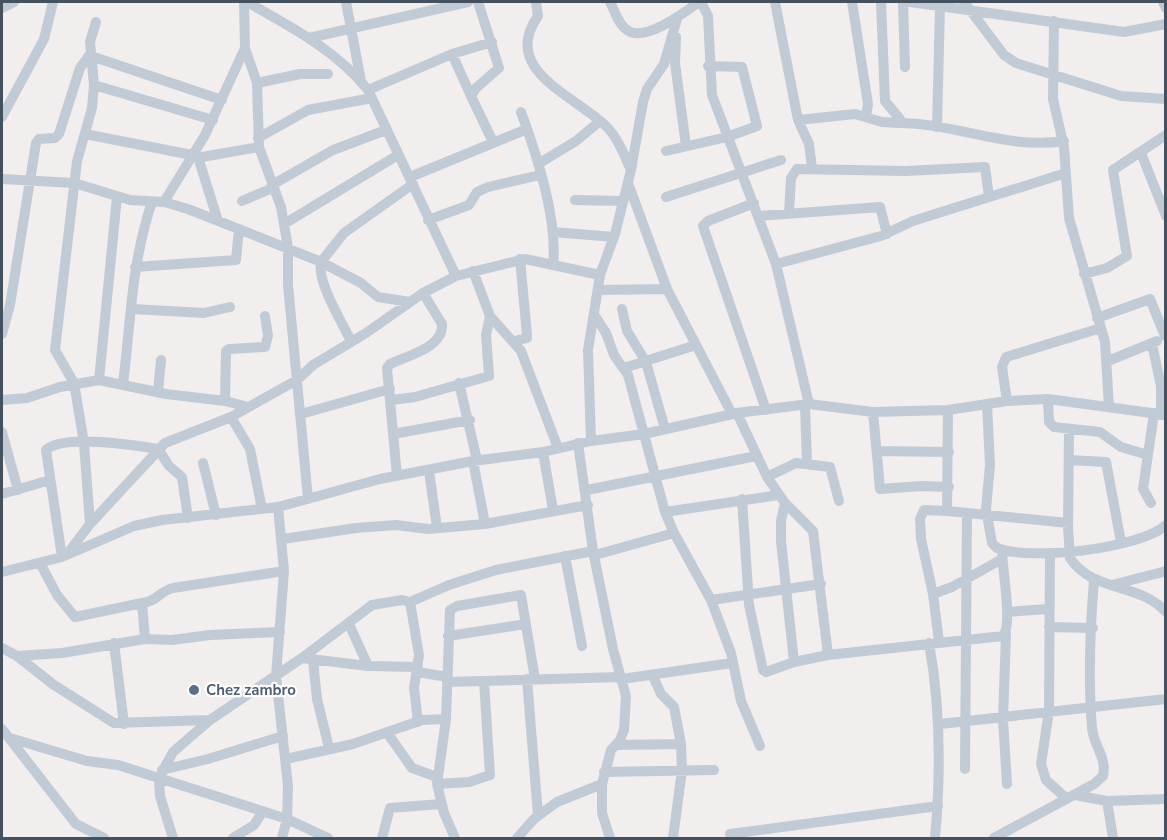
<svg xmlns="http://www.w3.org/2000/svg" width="1167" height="840" viewBox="0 0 1167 840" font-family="'Nunito Sans',sans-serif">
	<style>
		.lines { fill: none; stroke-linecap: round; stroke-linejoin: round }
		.minor { stroke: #c0cbd6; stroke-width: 10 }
		.service-dot { fill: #5c6f8a; stroke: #fff; stroke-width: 2 }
		.labels { text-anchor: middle; stroke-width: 4.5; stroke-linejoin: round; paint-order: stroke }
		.service-label { font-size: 15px; font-weight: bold; fill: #4e5e75; stroke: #fff; text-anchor: start }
	</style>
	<rect width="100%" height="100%" fill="#f2eeee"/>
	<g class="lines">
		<path class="minor" d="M247,2C291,27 336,50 368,90L456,276
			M346,2L361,81
			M478,2L499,68L476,88L471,96L493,142
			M536,2L538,16C500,70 574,95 606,126C618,138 624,155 631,170
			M610,2C615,11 618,24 627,30C644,43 684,13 699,2
			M701,2L708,16L712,95L776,264L809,404
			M775,2L798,120L809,144L812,168
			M852,2L868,104L866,117
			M881,2L885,101L900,119L899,123C955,123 1007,150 1064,141
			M903,2L905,67
			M910,2L1124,32L1166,24
			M964,2L1004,55L1016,63L1121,96L1166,99
			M1163,2L1166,8
			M2,8L14,2
			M1054,21L1053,99L1064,147L1069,218L1105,342L1109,407
			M676,37L675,63L686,146
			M309,38L468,2
			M245,48L257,83L259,147L281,207L288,247V285L308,499
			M452,54L471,96
			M91,56L222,100
			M257,83L300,74H328
			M94,85L213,120
			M368,90L452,54L492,42
			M521,112C537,155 558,219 553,265
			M2,117L44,39L53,2
			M798,120L855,114L882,122L899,123
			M937,127L940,6
			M85,134L202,157L259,147
			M258,138L308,110L372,98
			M666,151L727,137L757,126L742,67L708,66
			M1141,153L1166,216
			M198,157L218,221
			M538,164L576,141L600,121
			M410,177L527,129
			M2,179L74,183L130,200L164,202L188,209L319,261L361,283L378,297L410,302
			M628,183L667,289L732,414
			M666,197L781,160
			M575,200L623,201
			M242,201L270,189L272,185L333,150L386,130
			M164,202L205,135L245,48L244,2
			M754,203L708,221L703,226L766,410
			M789,213L791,178L797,169L906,171L985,167L989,197
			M760,216L880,207L887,234
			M428,220L469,205L477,192L488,187L540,175
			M284,224L398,155
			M553,232L614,237
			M776,264L881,236L913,221L1066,173
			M135,267L236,260L239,229
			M473,271L490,316L521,351L558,448
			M1084,274L1107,268L1127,256L1113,170L1166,135
			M598,290L667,289
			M132,309L204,313L230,307
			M622,309L627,331L646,362L665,429
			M595,316L606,333L614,355L628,375L665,512L674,533L711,600L731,653L741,701L760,746
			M1097,318L1150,299L1165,336
			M2,334L10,305L36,143L39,139L55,138L59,134L80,68L91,53
			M351,341C342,322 317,283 321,262L344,233L413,184
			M514,341L527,338V335L520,259
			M1152,344L1161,386V414
			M1108,361L1157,341
			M624,368L696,345
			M99,380L117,197
			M459,383L477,460
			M123,384C131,321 131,264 152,202
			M158,392L161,360
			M1048,399L1049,422L1054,427L1100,432L1121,447L1148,455
			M2,400L27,398L60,387L99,380L166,394L225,401L248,407
			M392,400L415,397L489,376L486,335L490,316
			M225,401L226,351L229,349L265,347L268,336L265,316
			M1007,401L1002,367L1006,357L1101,328
			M987,404L990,465L986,509L992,543L997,548C1029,561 1140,549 1166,525
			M805,405L807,464
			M948,410L947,511L1068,523
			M873,412L880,489L922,486L949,487
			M737,413L767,477L785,503L813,531L828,655L1003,636C1013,624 1002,568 1002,550
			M301,414L390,389
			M231,417L250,449L262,509
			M1069,430L1068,527L1070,558C1093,593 1139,582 1166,612
			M2,432L18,490
			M393,434L470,420
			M591,441L588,350L600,275L615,234L631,170L643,102L647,89L664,64L677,19
			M578,443L593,551L613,649L626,696L624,730L620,740L611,750L602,784V813L610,838
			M877,451L949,452
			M543,452L553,510
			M1069,460L1106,462L1121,542
			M473,461L485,524
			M203,463L216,515
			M429,471L437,528
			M397,476L387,368L390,364C406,356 444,348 442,324L423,293
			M767,477L796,463L830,467L839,501
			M587,490L756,456
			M2,494L50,480
			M742,499L749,605L763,670L766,672L794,662L828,655
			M785,503L781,521V541L794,662
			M1151,503L1143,489L1154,413
			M278,507L284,571L276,676L288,786L287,819L282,838
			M665,512L779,495
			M90,524L84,443L74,383L55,350L77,161L92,108L94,85L90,42L96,22
			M283,539L356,528L396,525L428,529L485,524L588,505
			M68,553L90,524L165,443L231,417L297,380L313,365L366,333L423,293L456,276L525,259L600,275
			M1050,553L1049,711L1041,764L1046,780L1067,799
			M595,555L674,533
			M565,556L582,646
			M62,557L46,450C63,434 134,445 158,449L169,466L182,477L188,518
			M40,563L57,595L75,617L142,603L145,639
			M2,572L62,557L134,526L162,520L278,507L380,479L473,461L543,452L591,441L644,434L737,413L809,404L873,412L948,410L1007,401L1048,399L1166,415
			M1112,585L1166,571
			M933,594L952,587L1002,559
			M711,600L821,584
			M410,602L419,655L414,688L418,722
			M142,603C156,602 160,591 173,588L284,571
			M1007,612L1048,609
			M349,624L368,666
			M1049,627L1093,628
			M1006,634L1003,719L1007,784
			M448,636L526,624
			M939,642L933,594L921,539L920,519L924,510L947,511
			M114,643L124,724
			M929,643C941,709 941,772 935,838
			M2,648L17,656L54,685L114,723L210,720
			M17,656L62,653L145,639L172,640L210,635L280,632
			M302,658L368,666L418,667
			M313,660L317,699L329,748
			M417,672L448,677
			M653,676L661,694L674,707L681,744L682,770L673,838
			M527,679L538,815
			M622,679L732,663
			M447,682L621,677
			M940,724L1166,699
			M2,729L76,824L104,838
			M388,734L412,768L437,777
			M10,738L87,761L118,765L287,819L328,838
			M616,745L681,744
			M286,759L353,744L422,720L446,719
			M965,769L967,513
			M162,770L208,759L283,736
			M604,772L714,770
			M437,784L469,782L490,775L484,681
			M1075,795L1107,801L1113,838
			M1107,801L1166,799
			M730,834L938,806
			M173,838L160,796L159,778L173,752L210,720L302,658L372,605L402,600L410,602L449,585L496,570L593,551
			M233,838L254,825L263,811
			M382,838L390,808L441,804
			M455,838L444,813L437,784L446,719L450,610L457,606L521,595L535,679
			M517,838L534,819L557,802L602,784
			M994,838L1094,784L1103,776C1107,757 1094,747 1092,728C1088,680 1090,629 1094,580"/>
	</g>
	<circle class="service-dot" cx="194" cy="690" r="6"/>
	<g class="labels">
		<g class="service-label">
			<text x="206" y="695">Chez zambro</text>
		</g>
	</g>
	<rect width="1167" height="840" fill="none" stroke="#44525f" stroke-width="6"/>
</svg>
